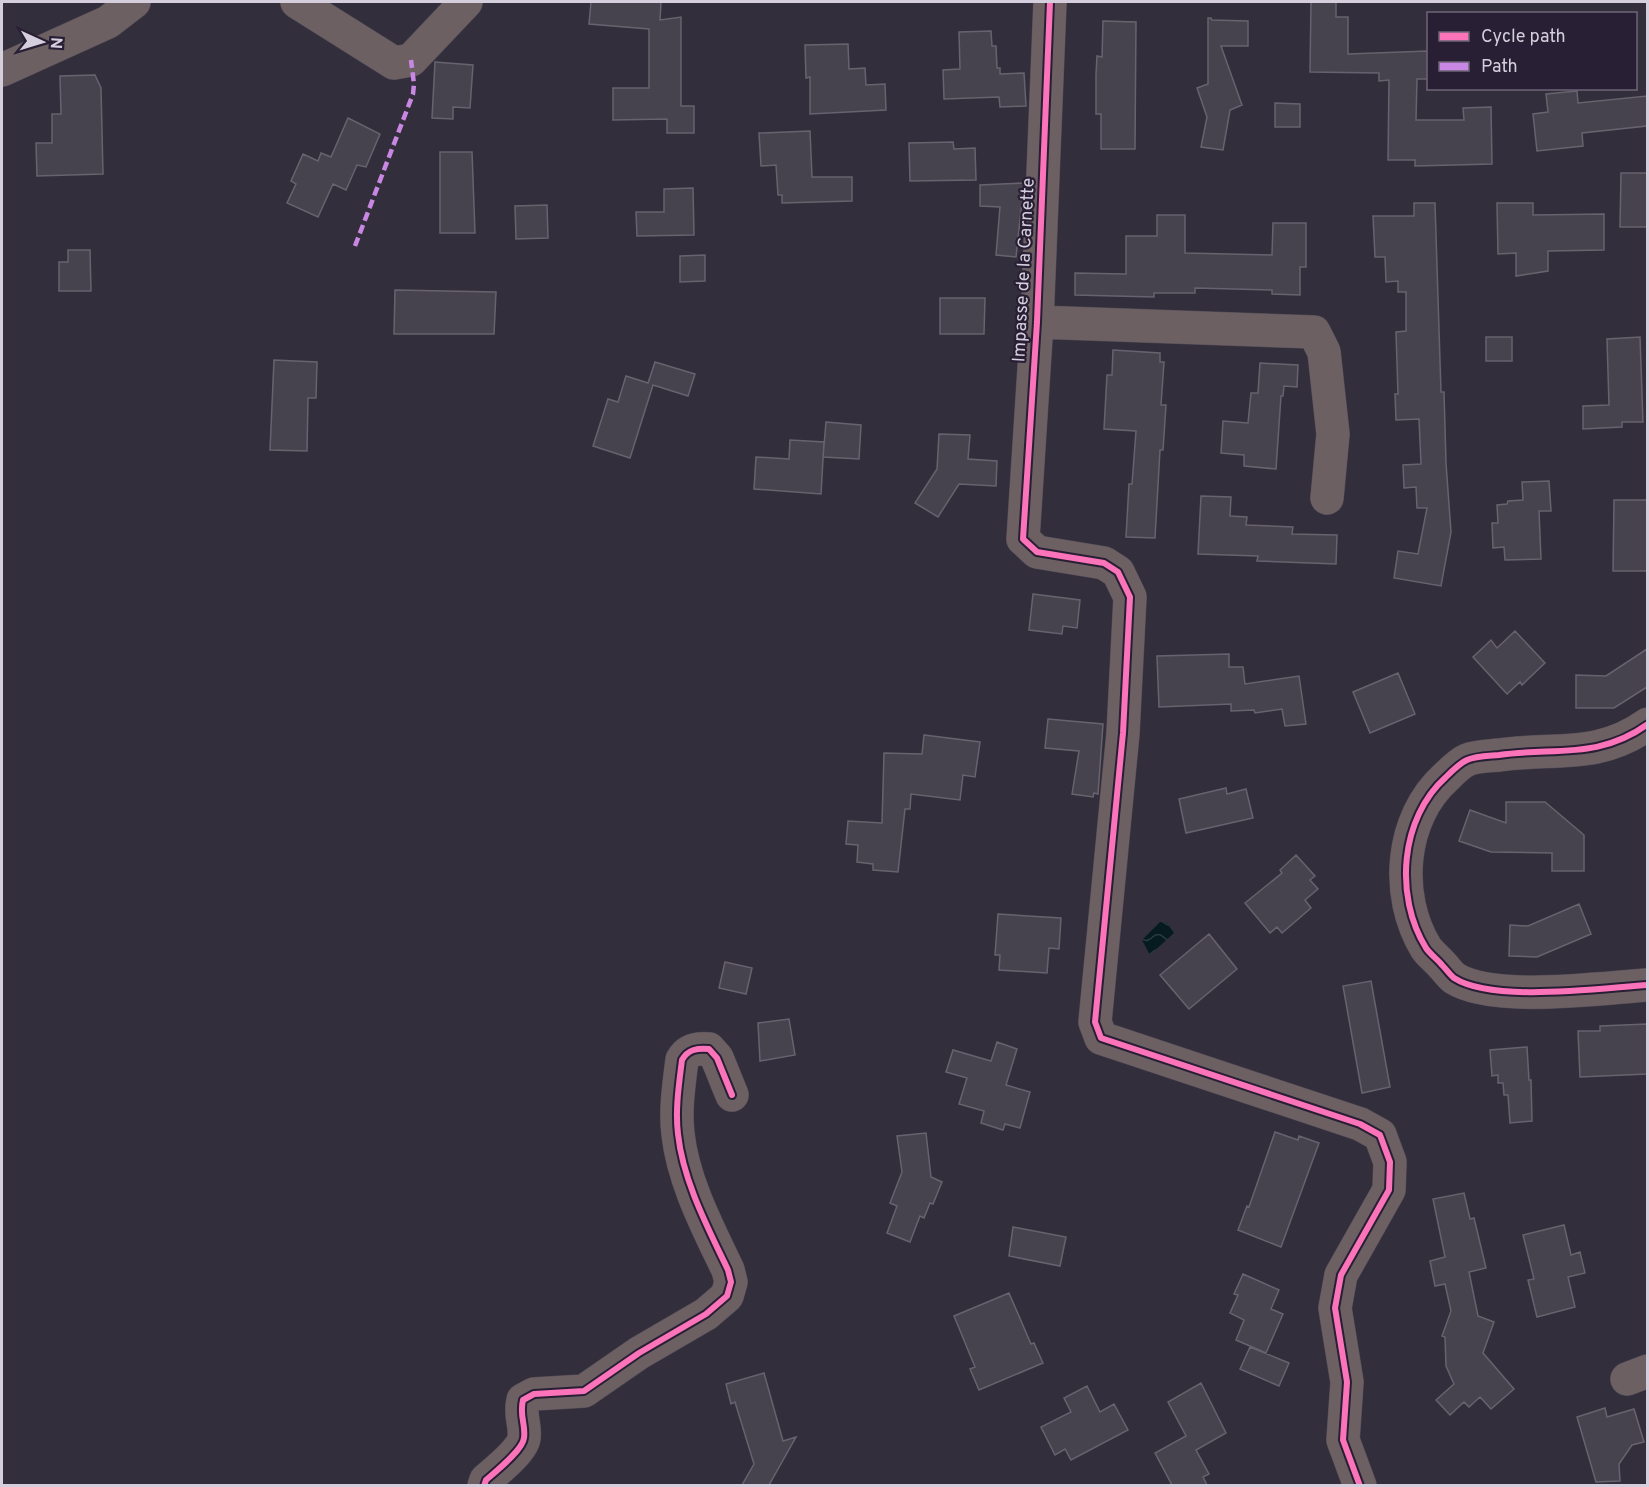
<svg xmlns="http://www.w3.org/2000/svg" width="1649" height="1487" viewBox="0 0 1649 1487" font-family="Overpass,sans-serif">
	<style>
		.water { fill: url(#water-waves) }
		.building { fill: #47434e; stroke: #67636e; stroke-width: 1.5 }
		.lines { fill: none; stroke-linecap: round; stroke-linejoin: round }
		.minor-casing { stroke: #514c57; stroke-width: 34 }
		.minor { stroke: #6c6063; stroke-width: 33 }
		.quiet { stroke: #c787e3; stroke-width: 4.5; stroke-dasharray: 9 4.5; stroke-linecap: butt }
		.cycleway-casing { stroke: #291f35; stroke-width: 10 }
		.cycleway { stroke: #fb73b8; stroke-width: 6 }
		.labels { text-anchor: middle; stroke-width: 4.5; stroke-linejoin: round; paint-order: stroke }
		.street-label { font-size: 18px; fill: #d4cedd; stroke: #291f35 }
	</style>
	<defs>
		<pattern id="water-waves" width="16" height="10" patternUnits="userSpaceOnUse" patternTransform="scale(1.5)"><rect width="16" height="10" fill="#051b1f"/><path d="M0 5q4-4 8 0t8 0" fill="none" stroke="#293b3f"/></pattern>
	</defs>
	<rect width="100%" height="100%" fill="#332e3b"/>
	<path class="water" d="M1160,922L1167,923L1174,933L1150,955L1142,940Z"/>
	<path class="building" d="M591,2H661L660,20L681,17V106H694V133H667V119L613,120V88H649V29L589,24Z
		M1311,2H1336V17H1348V54L1428,51V79H1417L1416,120H1464L1463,108L1491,107L1492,164L1415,166V160H1388L1389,80L1379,81V73L1310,72Z
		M1208,18H1211L1212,20L1248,21V46H1221L1242,105L1230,110L1223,150L1201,147L1207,117L1197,88L1208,84Z
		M1103,21L1136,22L1135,149H1101V114H1096V75L1097,56L1102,57Z
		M991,31L992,46H996L997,68H1000V74L1024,73L1026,106L1000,107L999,97L944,99L943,70L960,69L959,32Z
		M848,44L849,69L865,68L866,85L885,84L886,110L810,114V77L806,78L805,45Z
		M435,62L473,65L470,108L453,107V119L432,118Z
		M95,75L101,88L103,174L37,176L36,143H52V114H61L60,76Z
		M1577,91L1578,103L1647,96V126L1582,133L1583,146L1537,151L1533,114L1548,112L1546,94Z
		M1275,103L1300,104V127H1275Z
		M348,118L380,134L366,167L357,165L346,190L333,184L318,217L287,203L296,184L291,181L303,154L318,161L321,153L331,157Z
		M810,131L812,177H852V201L782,203V195H778L776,165L761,166L759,133Z
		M953,142L954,149L975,148L976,180L910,181L909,143Z
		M440,152H472L475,233H440Z
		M1621,173H1647V227H1620Z
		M1024,183L1016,257L996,255L1000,207L980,206V185Z
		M693,188L694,235L637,236L636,212H664V189Z
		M1414,203H1435L1441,392H1444L1446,463L1451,532L1441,586L1394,578L1398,551L1418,554L1427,508H1417L1416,487L1404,488L1403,465L1421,464L1419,419L1396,420L1395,394H1398L1396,332L1406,331V292H1398V281L1386,282L1385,257H1375L1373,216H1414Z
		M1497,203H1533V215L1604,214V250L1548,251V271L1516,276V253L1498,254Z
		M547,205L548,238L516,239L515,206Z
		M1157,215H1185V253L1272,255L1273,223H1306V267H1300V295L1272,294V290L1195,288V293H1154V297L1075,295V273L1126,274V236H1157Z
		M68,250H90L91,291H59V262H68Z
		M705,255V281L680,282V256Z
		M395,290L496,292L494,334H394Z
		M940,298H985L984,334H940Z
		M1486,337H1512V361H1486Z
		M1640,337L1643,422H1622V427L1583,429V406L1609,405L1607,339Z
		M1113,350L1160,353V362H1164L1161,405H1166L1163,450H1160L1155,538L1126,537L1129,484H1132L1136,431L1104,429L1107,375H1112Z
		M274,360L317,362L316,398H308L307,451L270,450Z
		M655,362L695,374L688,396L653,385L630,458L593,446L608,399L618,402L626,376L648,383Z
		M1260,363L1298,365L1297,387L1284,386L1283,396H1281L1276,469L1244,466V455L1221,453L1223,421L1248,423L1251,393H1258Z
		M826,422L861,425L859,459L823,457Z
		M939,434L970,435L968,459L997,461L996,486L959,484L938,517L915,503L937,469Z
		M790,440L824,442L821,494L754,489L756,457L789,459Z
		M1549,481L1551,511H1539L1541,559L1505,560L1504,547L1493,548L1492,523H1498L1497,505L1507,504L1508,501L1523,500L1522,482Z
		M1201,496L1231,497L1230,516L1247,517L1246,525L1293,527L1292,534L1337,535L1336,564L1257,561L1258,556L1198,554Z
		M1614,500H1647V571H1613Z
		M1033,594L1080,600L1077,628L1063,626L1062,634L1029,630Z
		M1515,631L1545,663L1522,685L1520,682L1507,694L1473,657L1491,640L1497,648Z
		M1647,649V687L1614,708H1576V675L1606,676Z
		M1229,654V667H1243L1245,684L1299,676L1306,724L1285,726L1282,709L1255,713L1254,710L1231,711V704L1159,707L1157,656Z
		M1398,673L1415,714L1370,733L1353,692Z
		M1048,719L1103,724L1098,794L1094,793L1093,797L1072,794L1079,751L1045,748Z
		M924,735L980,742L975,777L963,775L960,800L911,794L910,809H905L898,872L873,870V864L857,862L858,845L846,844L848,821L882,823L884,753L922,754Z
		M1226,788L1227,794L1246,789L1253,818L1186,833L1179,799Z
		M1506,802H1545L1584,835V871H1552V853L1491,852L1459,841L1470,810L1506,823Z
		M1296,855L1315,876L1310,880L1318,889L1305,900L1311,908L1282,933L1277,927L1270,933L1245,903L1282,873L1280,870Z
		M1579,904L1591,934L1537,957L1509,956L1510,925L1528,926Z
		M998,914L1061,918L1059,949L1049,948L1047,973L999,970L1000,955H995Z
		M1209,934L1237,969L1189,1009L1160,975Z
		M725,962L752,968L746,994L719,988Z
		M1371,981L1390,1087L1362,1093L1343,986Z
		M789,1019L795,1055L760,1061L758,1023Z
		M1647,1024V1074L1580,1077L1578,1031H1600V1026Z
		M997,1042L1017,1049L1006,1085L1030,1092L1020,1128L1005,1124L1003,1130L981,1123L984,1111L959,1104L967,1078L946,1072L953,1050L991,1061Z
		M1527,1047L1529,1080H1531L1532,1121L1510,1123L1508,1095H1504L1503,1083H1498V1075L1492,1076L1490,1050Z
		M1275,1132L1298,1140L1299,1136L1319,1143L1281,1247L1238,1230L1247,1206L1249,1207Z
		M926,1133L931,1177L942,1182L933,1204L930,1203L924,1218L920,1216L910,1242L887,1233L897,1206L890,1203L902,1172L897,1136Z
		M1464,1193L1470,1219L1474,1218L1486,1268L1469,1272L1478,1316L1494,1322L1483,1353L1514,1389L1491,1409L1480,1397L1469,1407L1464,1402L1450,1415L1436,1400L1454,1384L1446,1366L1445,1337L1442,1336L1451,1311L1445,1284L1435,1286L1430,1261L1445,1257L1433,1199Z
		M1564,1225L1571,1255L1580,1252L1585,1273L1568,1277L1575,1307L1537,1317L1528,1280L1534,1279L1523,1235Z
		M1013,1227L1066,1237L1060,1266L1009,1256Z
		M1243,1274L1279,1290L1271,1309L1283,1314L1266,1353L1236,1340L1244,1320L1230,1313L1238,1295L1234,1294Z
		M1009,1293L1031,1344L1034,1343L1043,1363L979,1390L970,1369L975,1367L954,1316Z
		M1250,1347L1289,1363L1279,1386L1240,1369Z
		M764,1373L783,1441L796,1437L769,1485H742L754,1464L735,1402L731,1404L726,1384Z
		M1201,1383L1226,1433L1196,1450L1209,1474L1203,1477L1207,1485H1172L1155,1453L1186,1436L1168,1402Z
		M1087,1386L1100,1412L1114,1404L1128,1430L1071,1460L1065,1449L1055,1455L1041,1427L1071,1412L1064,1398Z
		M1605,1408L1607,1417L1634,1409L1644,1442L1632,1445L1619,1464L1620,1481L1596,1482L1577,1417Z"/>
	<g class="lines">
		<g class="minor-casing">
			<path id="minor" d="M297,2L394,63L411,60L466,2
				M1050,2L1037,322L1023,539L1037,552L1104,563L1118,572L1130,597L1123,733L1095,1022L1101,1038L1360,1124L1380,1135L1390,1162L1389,1190L1341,1275L1335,1308L1347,1382L1343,1440L1360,1486
				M2,70L108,22L134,2
				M1037,322L1314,332L1324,352L1333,434L1327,498
				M1648,724C1598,760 1554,747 1499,755C1490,756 1476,756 1467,760C1460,763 1452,771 1446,777C1400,818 1394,896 1426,948C1430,954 1437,959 1442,965C1446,969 1450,975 1454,978C1493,1003 1600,988 1648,985
				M1627,1379L1648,1371
				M484,1486L486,1480C495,1472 523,1450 524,1438C526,1424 519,1416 523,1400L534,1394L584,1391L639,1353L706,1314L727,1296L731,1282L728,1270C708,1228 683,1181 678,1134C675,1110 679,1084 682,1060C688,1049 698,1048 709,1049L717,1058L732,1095"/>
		</g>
		<use href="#minor" class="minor"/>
		<path class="quiet" d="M355,246L413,94L414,84L411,60"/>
		<g class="cycleway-casing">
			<path id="cycleway" d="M1050,2L1037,322L1023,539L1037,552L1104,563L1118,572L1130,597L1123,733L1095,1022L1101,1038L1360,1124L1380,1135L1390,1162L1389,1190L1341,1275L1335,1308L1347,1382L1343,1440L1360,1486
				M1648,724C1598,760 1554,747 1499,755C1490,756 1476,756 1467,760C1460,763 1452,771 1446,777C1400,818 1394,896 1426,948C1430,954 1437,959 1442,965C1446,969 1450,975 1454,978C1493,1003 1600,988 1648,985
				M484,1486L486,1480C495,1472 523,1450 524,1438C526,1424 519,1416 523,1400L534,1394L584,1391L639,1353L706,1314L727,1296L731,1282L728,1270C708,1228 683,1181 678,1134C675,1110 679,1084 682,1060C688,1049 698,1048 709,1049L717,1058L732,1095"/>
		</g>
		<use href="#cycleway" class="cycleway"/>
	</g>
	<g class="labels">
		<g class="street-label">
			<text transform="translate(1023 270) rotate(-87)" y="6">Impasse de la Carnette</text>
		</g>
	</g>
	<rect width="1649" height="1487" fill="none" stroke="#d4cedd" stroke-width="6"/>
	<rect x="1427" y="12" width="210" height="78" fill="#291f35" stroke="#6d6578" stroke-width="1.5"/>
	<rect x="1439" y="32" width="30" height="9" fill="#fb73b8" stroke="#6d6578" stroke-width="1.5"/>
	<text x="1481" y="42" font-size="18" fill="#d4cedd">Cycle path</text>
	<rect x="1439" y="62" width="30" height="9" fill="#c787e3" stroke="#6d6578" stroke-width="1.5"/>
	<text x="1481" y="72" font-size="18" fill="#d4cedd">Path</text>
	<g transform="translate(42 42) rotate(94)" stroke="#291f35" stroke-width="4.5" paint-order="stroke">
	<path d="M0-4.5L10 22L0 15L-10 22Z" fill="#d4cedd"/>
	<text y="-9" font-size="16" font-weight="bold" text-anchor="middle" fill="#d4cedd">N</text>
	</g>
</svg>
